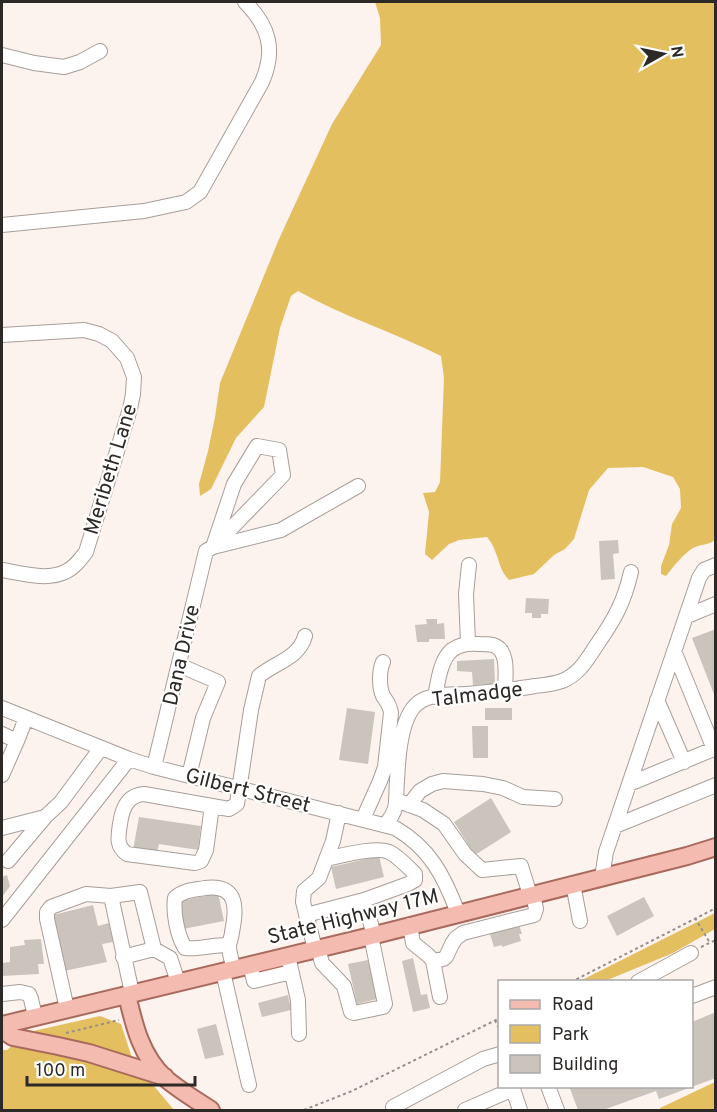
<svg xmlns="http://www.w3.org/2000/svg" width="717" height="1112" viewBox="0 0 717 1112" font-family="Overpass,sans-serif">
	<style>
		.green { fill: #e4bf60 }
		.building { fill: #cac4bd }
		.lines { fill: none; stroke-linecap: round; stroke-linejoin: round }
		.minor-casing { stroke: #a79e99; stroke-width: 16 }
		.major-casing { stroke: #a96a5e; stroke-width: 20 }
		.path { stroke: #958f8b; stroke-width: 2; stroke-dasharray: 3 3; stroke-linecap: butt }
		.minor { stroke: #fff; stroke-width: 14 }
		.major { stroke: #f4bbb0; stroke-width: 16 }
		.labels { text-anchor: middle; stroke-width: 4.5; stroke-linejoin: round; paint-order: stroke }
		.street-label { font-size: 21px; fill: #2d2927; stroke: #fff }
	</style>
	<rect width="100%" height="100%" fill="#fcf3ee"/>
	<path class="green" d="M375,2H715V540C709,545 701,544 693,548C682,555 674,566 666,576L661,574V566L669,545L672,524L681,508L680,489L673,477L643,467L608,468L589,490L574,539L565,549L554,555L534,574L509,580C500,571 500,562 495,551C494,546 490,541 487,537L459,540L449,544L432,560L425,554L429,512L423,493L435,492L440,482L444,378L441,356C394,332 344,317 298,291L291,296L280,328L264,407L236,438L211,489L200,496L199,484L208,451L215,417L220,383L279,239L332,124L381,45L380,18Z
		M715,913V929L673,953L605,981H580Z
		M100,1016L121,1024L133,1061L174,1110H2V1050H7L29,1032Z
		M715,1082V1110H661L660,1108Z"/>
	<path class="building" d="M618,540L619,553L613,554L615,579L601,580L599,541Z
		M526,598L549,599L548,614H541V618H532V613H525Z
		M426,619H437V624L444,623L445,639H429V642H417L415,625L427,624Z
		M716,629V697H715L692,638Z
		M494,659L495,684L473,685L472,672L457,671V661Z
		M347,708L375,712L368,764L339,760Z
		M485,708H512V720H485Z
		M472,726H488V758H473Z
		M491,798L511,832L475,855L454,822Z
		M139,817L201,826L198,850L159,844L157,853L133,850Z
		M379,856L384,877L336,889L331,867Z
		M7,875L10,886L2,897V877Z
		M218,893L224,921L183,929L177,902Z
		M644,897L654,916L617,936L607,916Z
		M93,905L98,926L109,923L113,942L102,944L107,962L64,971L53,915Z
		M518,922L522,934H519L521,941L502,947V945L494,947L489,931Z
		M41,939L44,964H38L39,974L2,976V963L10,962V947L25,945L24,940Z
		M413,958L421,995L427,994L430,1008L413,1012L402,961Z
		M368,960L377,999L357,1004L348,964Z
		M288,995L291,1010L262,1017L258,1003Z
		M716,1012V1078L659,1099L656,1091L603,1110H578L569,1086H692V1022Z
		M216,1024L224,1055L205,1059L197,1029Z"/>
	<g class="lines">
		<g class="minor-casing">
			<path id="minor" d="M2,55L34,63L64,67L80,62L100,51
				M2,225L144,211L186,202L200,192L262,82C276,50 269,26 245,2
				M2,335L84,330L99,334L112,341L127,358L134,377L133,394L130,409L86,552C80,560 74,568 65,572C46,581 21,573 2,570
				M257,446L279,450L283,475L213,547L234,484Z
				M687,616L716,604
				M468,643L466,594L469,565
				M674,651L714,749
				M179,665L218,682L203,718L189,776
				M435,697C438,682 440,660 452,650C460,644 470,643 479,644C483,644 489,644 493,645C510,650 505,677 505,691
				M657,700L684,762
				M2,708L129,759L154,767L395,828C430,848 444,876 458,913
				M2,734L17,741L26,718
				M154,767L206,551L213,547L281,530L358,486
				M2,775L17,741
				M629,784L716,748
				M396,800L423,810L444,824L465,854L482,870L521,866L530,895
				M409,805L420,791L432,784L443,781L483,784L503,788L523,797L555,799
				M212,806L206,850L201,861L195,863L127,854C116,846 118,837 120,824C122,809 127,795 144,794L229,809L237,804L251,710L259,676C276,662 299,658 305,636
				M363,819L380,781L385,767L391,713C390,705 387,702 383,696C379,687 379,671 383,662
				M386,824C390,819 393,815 395,808C397,800 396,790 397,781C398,760 400,717 418,703C430,693 452,695 467,694C490,692 512,690 535,686C544,685 554,684 562,681C579,674 586,661 596,646C614,620 624,603 631,572
				M615,826L716,785
				M2,828L45,817L61,802L101,748
				M326,859C340,856 377,846 389,852C398,856 408,867 415,874V880L408,884L364,900
				M8,861L45,817
				M603,877V871L606,852L699,578L704,570L716,565
				M573,884L580,921
				M306,915L364,900L374,935
				M2,920L129,759
				M410,925L413,943L429,956L433,961L440,997
				M229,945C214,944 200,950 185,948C177,935 173,912 175,898C183,890 194,890 205,888C238,884 237,908 232,932C232,937 229,942 229,946C229,953 232,962 234,969
				M318,948L322,963L344,986L351,1012L354,1013L383,1007L385,1004L371,936
				M154,949L170,958L178,982
				M315,949L303,902L304,891L319,878L333,841L339,813
				M288,956L298,1000L299,1034
				M123,957L154,949L140,892L111,896L132,993
				M433,961L443,959L446,957L452,944L456,938L463,933L534,915L536,909L533,894
				M250,965L254,981L291,972
				M223,972L249,1085
				M638,982L691,953
				M2,994L20,992L29,994L31,999L35,1016
				M692,996L716,987
				M67,1009L47,919V912L51,907L86,894L111,896
				M512,1086L520,1110
				M548,1086L557,1110
				M393,1107L483,1059L500,1054
				M465,1110L513,1089"/>
		</g>
		<g class="major-casing">
			<path id="major" d="M127,995C134,1025 141,1056 165,1078C179,1090 196,1100 211,1110
				M2,1025L371,936L687,856L716,847
				M2,1030L13,1037L58,1046L89,1053L165,1077"/>
		</g>
		<path class="path" d="M695,918L710,943
			M701,947L716,940
			M571,982L716,908
			M495,1020L500,1031
			M66,1033L119,1020
			M304,1110L352,1091L500,1018"/>
		<use href="#minor" class="minor"/>
		<use href="#major" class="major"/>
	</g>
	<g class="labels">
		<g class="street-label">
			<text transform="translate(110 469) rotate(-73)" y="7">Meribeth Lane</text>
			<text transform="translate(181 655) rotate(-77)" y="7">Dana Drive</text>
			<text transform="translate(477 694) rotate(-7)" y="7">Talmadge</text>
			<text transform="translate(248 790) rotate(14)" y="7">Gilbert Street</text>
			<text transform="translate(353 916) rotate(-14)" y="7">State Highway 17M</text>
		</g>
	</g>
	<rect width="717" height="1112" fill="none" stroke="#2d2927" stroke-width="6"/>
	<rect x="498" y="980" width="195" height="108" fill="#ffffff" stroke="#aba9a9" stroke-width="1.5"/>
	<rect x="510" y="1000" width="30" height="9" fill="#f4bbb0" stroke="#aba9a9" stroke-width="1.5"/>
	<text x="552" y="1010" font-size="18" fill="#2d2927">Road</text>
	<rect x="510" y="1025" width="30" height="18" fill="#e4bf60" stroke="#aba9a9" stroke-width="1.5"/>
	<text x="552" y="1040" font-size="18" fill="#2d2927">Park</text>
	<rect x="510" y="1055" width="30" height="18" fill="#cac4bd" stroke="#aba9a9" stroke-width="1.5"/>
	<text x="552" y="1070" font-size="18" fill="#2d2927">Building</text>
	<g transform="translate(663 54) rotate(81)" stroke="#ffffff" stroke-width="4.5" paint-order="stroke">
	<path d="M0-4.5L10 22L0 15L-10 22Z" fill="#2d2927"/>
	<text y="-9" font-size="16" font-weight="bold" text-anchor="middle" fill="#2d2927">N</text>
	</g>
	<path d="M27 1076v9h168v-9" fill="none" stroke="#2d2927" stroke-width="3"/>
	<text x="36" y="1076" font-size="18" fill="#2d2927" stroke="#ffffff" stroke-width="4.5" paint-order="stroke">100 m</text>
</svg>
